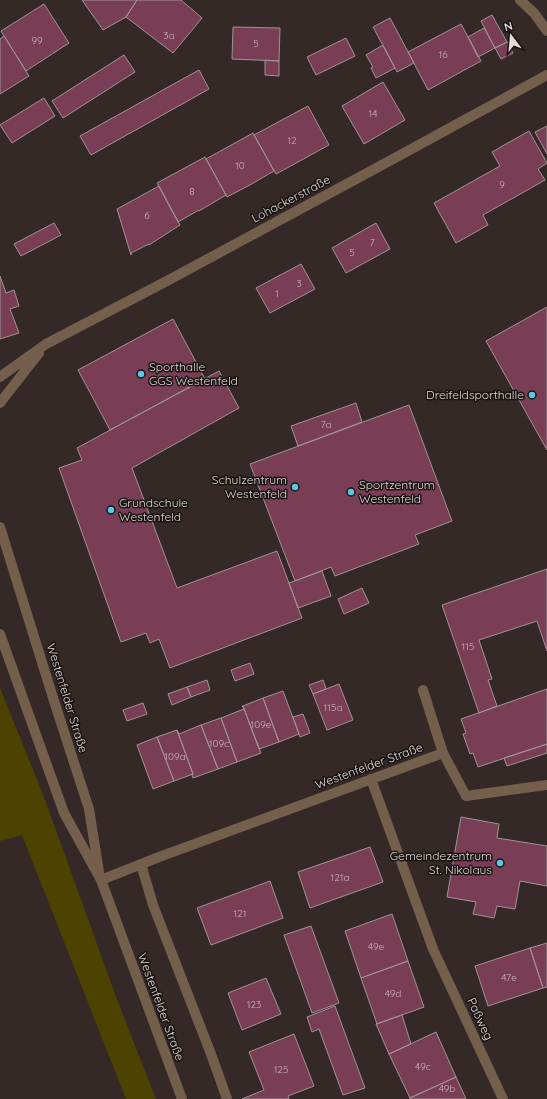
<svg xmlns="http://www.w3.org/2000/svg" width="547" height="1099" viewBox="0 0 547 1099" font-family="Quicksand,sans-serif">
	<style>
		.grass { fill: #4e4201 }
		.building { fill: #793e56; stroke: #a09398 }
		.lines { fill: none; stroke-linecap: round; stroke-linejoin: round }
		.service { stroke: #745f4c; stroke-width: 10 }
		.minor { stroke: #745f4c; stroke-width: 10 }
		.tertiary { stroke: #745f4c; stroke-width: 10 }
		.poi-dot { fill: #59c8e4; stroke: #181312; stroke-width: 1.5 }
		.labels { text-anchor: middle; stroke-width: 3; stroke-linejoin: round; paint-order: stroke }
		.number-label { font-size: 10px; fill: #c8b4b9 }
		.street-label { font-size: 12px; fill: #e3dbda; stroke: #181312 }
		.poi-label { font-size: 12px; fill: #e3dbda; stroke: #181312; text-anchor: start }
	</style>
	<rect width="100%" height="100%" fill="#342927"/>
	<path class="grass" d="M0,688L44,797L116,997L156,1099H126L22,835L0,841Z"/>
	<path class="building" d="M82,0H137L126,17L103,30Z
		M137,0H181L202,18L173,53L126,17Z
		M44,4L69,43L26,71L1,31Z
		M492,15L507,42L495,48L481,21Z
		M390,18L414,63L397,72L373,27Z
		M461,24L481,61L428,90L408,52Z
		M233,27L280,28L279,61L232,59Z
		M484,28L495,48L478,57L468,37Z
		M4,36L29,76L0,94V39Z
		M346,38L355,56L316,75L307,57Z
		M507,42L513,53L501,59L495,48Z
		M383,45L395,68L376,78L371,68L373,67L366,55Z
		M124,55L135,72L63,118L52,101Z
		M265,60L279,61V76L265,75Z
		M199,70L209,89L91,155L80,136Z
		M383,82L405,120L364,144L342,106Z
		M44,98L55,116L12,143L0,125Z
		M308,106L329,145L276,174L254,135Z
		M547,126V154L535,132Z
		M529,131L547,163L538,169L545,180L483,215L488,225L456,243L434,203L500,166L492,152Z
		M253,133L274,171L248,186L227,197L206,159Z
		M205,157L226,195L199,211V210L178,222L157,183Z
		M159,186L180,225L149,245V244L131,253V255L117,209Z
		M54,223L61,235L21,256L14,244Z
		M376,223L390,249L346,273L332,248Z
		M301,264L315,289L270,313L256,288Z
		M0,276L6,293L14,290L19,306L10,309L19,333L0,339Z
		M547,307V450L486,341Z
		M173,319L205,379L110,430L78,370Z
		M219,371L239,408L132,468L177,588L277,551L302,618L170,668L159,639L150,643L146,633L121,642L59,468L82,460L77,448Z
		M356,403L362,422L298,446L291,426Z
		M409,405L452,521L415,535L419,544L335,576L331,567L295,581L250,464Z
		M547,569V651L537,621L479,640L492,679L488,680L497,706L479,713L442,605Z
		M322,571L331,596L298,608L289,583Z
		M362,588L369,603L344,614L338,599Z
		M250,663L254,674L235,681L231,670Z
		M207,680L210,690L191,697L187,687Z
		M323,680L326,689L313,694L309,685Z
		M339,684L353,720L327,730L313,694Z
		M187,687L191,697L172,705L168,694Z
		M547,689V744L478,767L473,753L470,754L463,734L466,733L461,719Z
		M283,691L299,734L279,742L263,698Z
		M263,698L279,742L259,749L243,706Z
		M143,703L147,714L127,721L123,710Z
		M242,706H243L261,753L237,762L221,718L244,709Z
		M303,714L310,733L300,737L293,717Z
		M221,718L237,762L218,769L201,725Z
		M201,725L218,769L193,778L192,775L193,774L177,730L179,734Z
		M177,730L193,774L174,781L157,737Z
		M157,737L174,781L153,789L137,745Z
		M547,744V753L507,766L504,758Z
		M461,817L499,824L497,838L547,846V886L520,881L515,909L497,906L494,918L473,914L476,902L447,897Z
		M370,847L383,882L310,908L298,872Z
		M270,881L283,918L211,945L197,908Z
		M392,914L408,961L361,978L345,931Z
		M311,926L339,1003L312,1013L284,935Z
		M547,943V987L543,988L530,948Z
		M530,948L543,988L488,1006L475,966Z
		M408,961L424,1007L377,1024L361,978Z
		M266,978L281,1014L242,1030L228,993Z
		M335,1006L365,1088L343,1095L319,1029L312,1032L307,1017Z
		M402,1015L411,1044L389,1054L376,1024Z
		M436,1032L456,1077L410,1098L389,1054Z
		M294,1034L314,1086L288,1096L289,1099H242L264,1090L249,1052Z
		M456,1077L466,1099H410V1098Z"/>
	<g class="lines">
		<path class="service" d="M423,690L443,753L466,796L547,785
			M371,779L433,949"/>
		<path class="minor" d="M520,0L534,13L547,31
			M0,377L46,344L165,282L382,165L547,75
			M0,403L39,353
			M141,864L153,905L211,1054L227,1099
			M101,880L159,857L443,753
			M433,949L503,1099"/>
		<path class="tertiary" d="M0,527L54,701L89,809L99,872
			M0,634L64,813L101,880L182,1099"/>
	</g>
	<g class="poi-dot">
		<circle cx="141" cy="374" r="4"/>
		<circle cx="532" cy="395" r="4"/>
		<circle cx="295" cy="487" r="4"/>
		<circle cx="351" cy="492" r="4"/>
		<circle cx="111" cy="510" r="4"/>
		<circle cx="500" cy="863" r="4"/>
	</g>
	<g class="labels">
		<g class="number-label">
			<text x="169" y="39">3a</text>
			<text x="37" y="44">99</text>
			<text x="256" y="47">5</text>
			<text x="443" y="58">16</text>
			<text x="373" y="117">14</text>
			<text x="292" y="144">12</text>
			<text x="240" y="169">10</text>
			<text x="502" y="188">9</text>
			<text x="192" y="195">8</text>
			<text x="147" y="219">6</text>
			<text x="372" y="246">7</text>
			<text x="352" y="256">5</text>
			<text x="299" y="287">3</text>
			<text x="277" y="297">1</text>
			<text x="326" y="428">7a</text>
			<text x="468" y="650">115</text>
			<text x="333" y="711">115a</text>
			<text x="261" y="728">109e</text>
			<text x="219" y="747">109c</text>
			<text x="175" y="760">109a</text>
			<text x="340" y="881">121a</text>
			<text x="240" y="917">121</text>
			<text x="376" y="950">49e</text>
			<text x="509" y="981">47e</text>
			<text x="393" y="997">49d</text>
			<text x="254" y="1008">123</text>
			<text x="423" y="1070">49c</text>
			<text x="281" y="1073">125</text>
			<text x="447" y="1092">49b</text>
		</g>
		<g class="street-label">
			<text transform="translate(291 199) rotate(-28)" y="4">Lohackerstraße</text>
			<text transform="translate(67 698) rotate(73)" y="4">Westenfelder Straße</text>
			<text transform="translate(369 766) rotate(-20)" y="4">Westenfelder Straße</text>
			<text transform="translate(161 1007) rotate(70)" y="4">Westenfelder Straße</text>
			<text transform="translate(480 1019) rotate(65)" y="4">Paßweg</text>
		</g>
		<g class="poi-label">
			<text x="149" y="371">Sporthalle<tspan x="149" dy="14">GGS Westenfeld</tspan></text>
			<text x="524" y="399" text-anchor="end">Dreifeldsporthalle</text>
			<text x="287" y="484" text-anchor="end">Schulzentrum<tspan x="287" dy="14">Westenfeld</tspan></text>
			<text x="359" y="489">Sportzentrum<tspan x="359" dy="14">Westenfeld</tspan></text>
			<text x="119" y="507">Grundschule<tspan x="119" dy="14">Westenfeld</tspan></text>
			<text x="492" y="860" text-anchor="end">Gemeindezentrum<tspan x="492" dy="14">St. Nikolaus</tspan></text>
		</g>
	</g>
	<g transform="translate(511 36) rotate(344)" stroke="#181312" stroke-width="3" paint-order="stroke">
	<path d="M0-3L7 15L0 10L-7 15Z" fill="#e3dbda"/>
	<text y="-6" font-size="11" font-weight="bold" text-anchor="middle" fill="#e3dbda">N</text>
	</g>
</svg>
